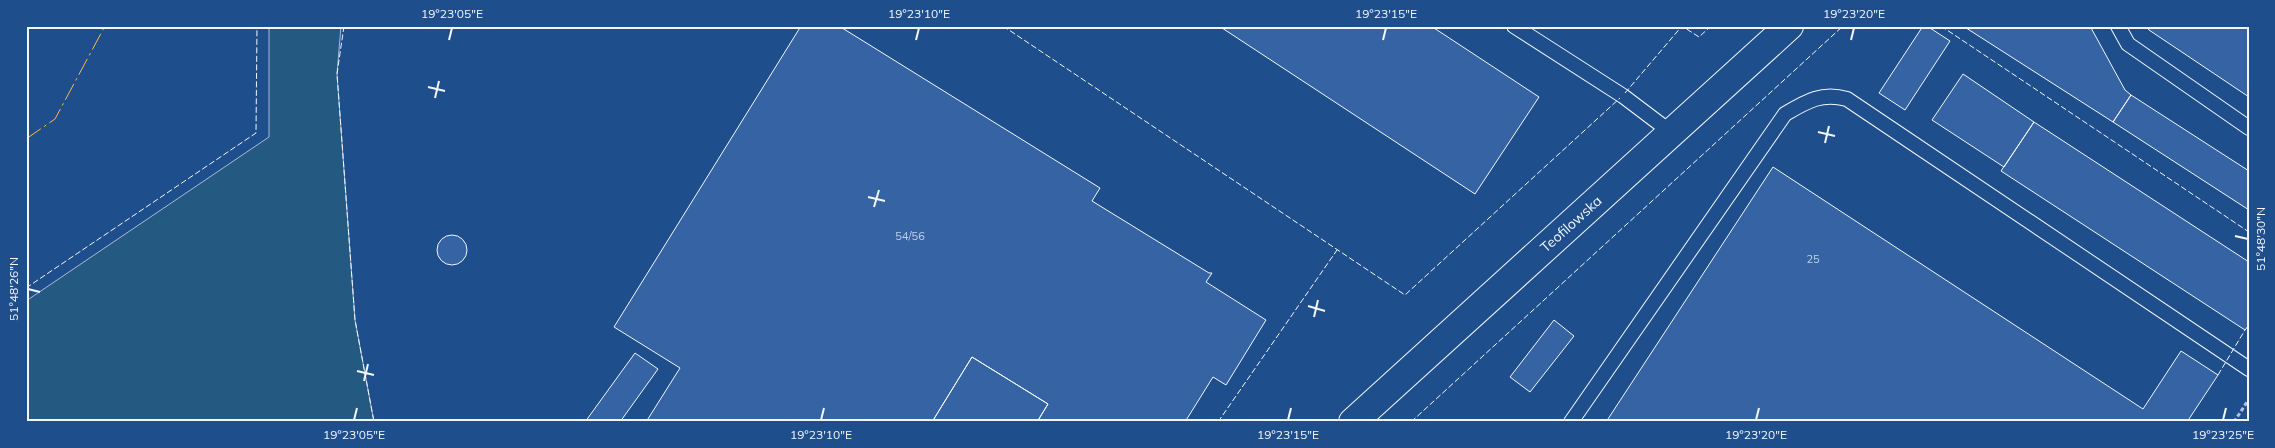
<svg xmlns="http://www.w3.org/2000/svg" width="2275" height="448" viewBox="0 0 2275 448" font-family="Mulish,sans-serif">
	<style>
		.green { fill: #245a82; stroke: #a8bbd7 }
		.building { fill: #3563a3; stroke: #f2f6ff }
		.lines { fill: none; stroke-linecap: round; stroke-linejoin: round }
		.lane-casing { stroke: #f2f6ff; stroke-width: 16 }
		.street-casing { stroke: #f2f6ff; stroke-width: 30 }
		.path { stroke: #b3c4dc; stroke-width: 3; stroke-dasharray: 4 2.5; stroke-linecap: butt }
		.lane { stroke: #1f4e8c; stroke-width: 14 }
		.street { stroke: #1f4e8c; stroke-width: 28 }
		.fence { stroke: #f2f6ff; stroke-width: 1; stroke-dasharray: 6 2.5; stroke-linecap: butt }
		.power { stroke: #ffb74d; stroke-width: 1; stroke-dasharray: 18 4 2.5 4; stroke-linecap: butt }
		.ticks { fill: none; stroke: #f2f6ff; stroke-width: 2 }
		.labels { text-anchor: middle; stroke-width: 4; stroke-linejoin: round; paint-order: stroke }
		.number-label { font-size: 11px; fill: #c3d1e8 }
		.street-label { font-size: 14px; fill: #f2f6ff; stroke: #1f4e8c }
		.neatline { fill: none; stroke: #f2f6ff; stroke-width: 2 }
		.ticks-label { font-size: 12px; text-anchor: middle; fill: #f2f6ff }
	</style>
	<rect width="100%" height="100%" fill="#1f4e8c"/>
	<path class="green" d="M269,26H341L337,74L355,320L374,422H26V301L269,137Z"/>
	<path class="building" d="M801,26H839L1100,188L1092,201L1209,273H1212L1206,282L1266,320L1226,385L1213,377L1185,422H1037L1048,404L972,357L932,422H646L680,368L614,327Z
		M1219,26H1431L1539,97L1475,194Z
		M1923,26H1927L1950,41L1905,110L1879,93Z
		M1963,26H2090L2125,90L2131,95L2113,122Z
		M2146,26H2249V97L2149,30Z
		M1963,74L2034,122L2004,167L1932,120Z
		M2131,95L2249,171V210L2113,122Z
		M2034,122L2249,262V325L2245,330L2001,171Z
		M1773,167L2143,409L2181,351L2218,375L2187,422H1606Z
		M437 250a15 15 0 1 1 30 0a15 15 0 1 1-30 0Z
		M1554,320L1574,336L1530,392L1510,377Z
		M635,353L658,369L620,422H585Z
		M972,357L1048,404L1037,422H932Z"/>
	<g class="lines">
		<g class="lane-casing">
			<path id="lane" d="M1514,26L1623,96L1672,133
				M2118,26L2128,44L2249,128
				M1571,422L1785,114C1807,101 1822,92 1847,99L2249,369"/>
		</g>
		<g class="street-casing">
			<path id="street" d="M1353,422L1789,26"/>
		</g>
		<path class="path" d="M2234,422L2249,399"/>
		<use href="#lane" class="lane"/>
		<use href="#street" class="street"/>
		<path class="fence" d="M344,26L337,74L355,320L374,422
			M1003,26L1405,295L1620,98
			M1941,26L2249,232
			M1625,93L1682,26L1699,37L1711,26
			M26,288L256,133L257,26
			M2218,375L2245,330
			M1218,422L1337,250
			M1411,422L1843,26"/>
		<path class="power" d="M26,139L55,119L105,26"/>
	</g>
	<path class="ticks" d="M449,40L452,28M916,40L919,28M1383,40L1386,28M1851,40L1854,28M428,87L445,91M435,98L439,81M1818,132L1835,136M1825,143L1829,126M868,197L885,201M874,207L879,190M2235,236L2248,239M28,289L40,292M1308,306L1325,311M1314,317L1318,300M357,371L374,375M364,381L368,364M354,420L357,408M821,420L824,408M1288,420L1291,408M1756,420L1759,408M2223,420L2226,408"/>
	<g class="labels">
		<g class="number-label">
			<text x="910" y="240">54/56</text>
			<text x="1813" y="263">25</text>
		</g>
		<g class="street-label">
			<text transform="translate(1571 224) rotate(-42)" y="5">Teofilowska</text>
		</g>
	</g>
	<rect width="2275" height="448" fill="none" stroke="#1f4e8c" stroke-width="55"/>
	<rect x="28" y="28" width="2220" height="392" class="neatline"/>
	<g class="ticks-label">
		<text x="452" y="18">19°23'05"E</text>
		<text x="919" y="18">19°23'10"E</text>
		<text x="1386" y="18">19°23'15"E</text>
		<text x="1854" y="18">19°23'20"E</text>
		<text transform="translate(2261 239) rotate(-90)" y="4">51°48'30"N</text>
		<text transform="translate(14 289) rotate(-90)" y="4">51°48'26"N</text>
		<text x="354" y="439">19°23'05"E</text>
		<text x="821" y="439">19°23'10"E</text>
		<text x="1288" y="439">19°23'15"E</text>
		<text x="1756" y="439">19°23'20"E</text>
		<text x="2223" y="439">19°23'25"E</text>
	</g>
</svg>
